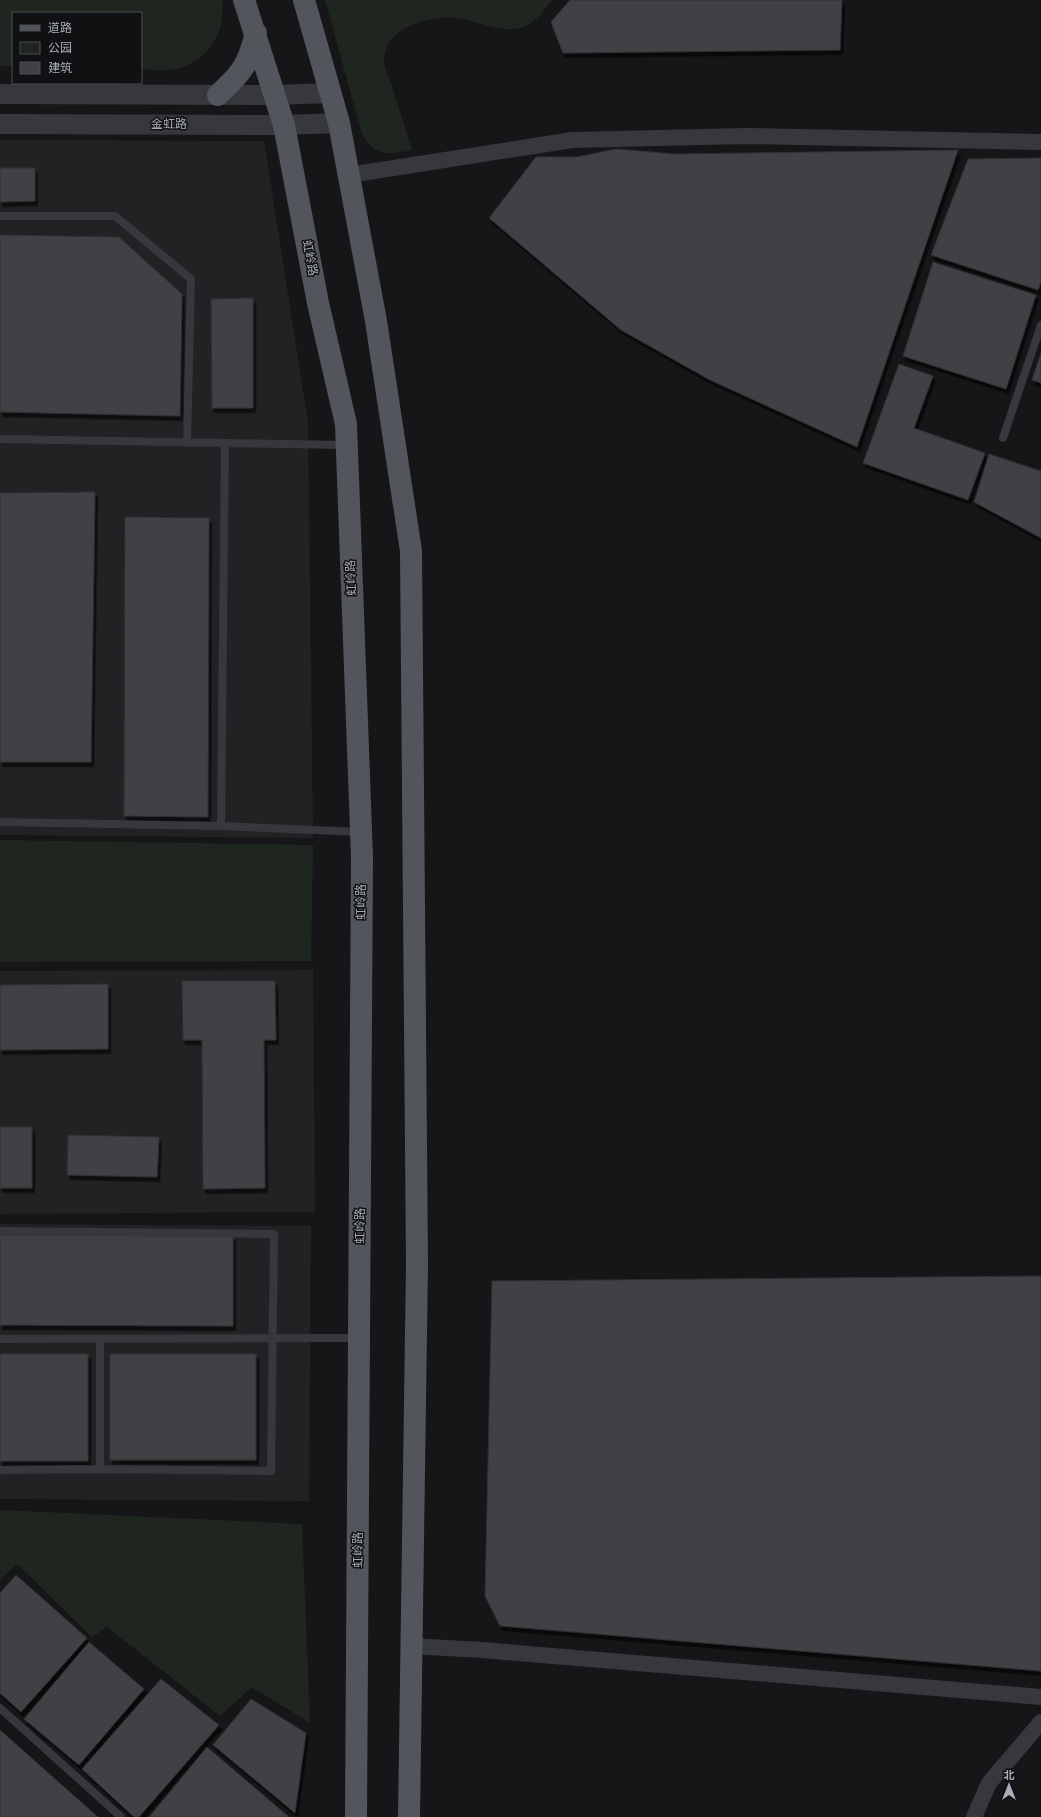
<svg xmlns="http://www.w3.org/2000/svg" width="1041" height="1817" viewBox="0 0 1041 1817" font-family="Overpass,'Noto Sans SC',sans-serif">
	<style>
		.built { fill: #222225 }
		.green { fill: #1e261f }
		.building { fill: #404145; stroke: #303034; filter: url(#shadow) }
		.lines { fill: none; stroke-linecap: round; stroke-linejoin: round }
		.service { stroke: #37383d; stroke-width: 8 }
		.minor { stroke: #37383d; stroke-width: 16 }
		.tertiary { stroke: #37383d; stroke-width: 20 }
		.primary { stroke: #53555c; stroke-width: 22 }
		.labels { text-anchor: middle; stroke-width: 3; stroke-linejoin: round; paint-order: stroke }
		.street-label { font-size: 12px; fill: #a8adb8; stroke: #111113 }
	</style>
	<defs>
		<filter id="shadow"><feDropShadow dx="2.5" dy="4.5" stdDeviation="0" flood-color="#0009"/></filter>
	</defs>
	<rect width="100%" height="100%" fill="#161618"/>
	<path class="built" d="M0,140L264,141L308,422L313,838L0,835Z
		M313,970L315,1212L0,1214V971Z
		M0,1224L311,1226L309,1501L0,1499Z"/>
	<path class="green" d="M0,0H222C225,34 210,61 175,69C165,72 151,69 141,69V13H13V66H0Z
		M325,0H552C544,10 536,23 523,27C501,35 478,20 455,18C428,15 385,28 384,60C384,67 389,76 391,83C398,105 405,128 412,150C388,155 375,157 362,134Z
		M0,840L313,845L311,961L0,962Z
		M0,1510L302,1524L310,1723L252,1687L220,1716L107,1627L92,1637L17,1564L0,1580Z"/>
	<path class="building" d="M570,0H842L840,50L563,53L551,22Z
		M616,149L675,154L958,150L857,447L710,380L621,330L489,218L536,157H577Z
		M1041,158V282L1038,290L931,255L968,159Z
		M0,168H35V201L0,202Z
		M0,235L119,237L182,294L180,416L0,412Z
		M933,262L1036,295L1006,389L903,356Z
		M253,298V408H212L211,299Z
		M1041,353V383L1032,380Z
		M899,364L933,376L914,428L985,453L968,500L863,463Z
		M989,454L1041,471V538L974,502Z
		M95,492L91,762H0V493Z
		M125,517L209,518L208,817L124,816Z
		M182,981H275L276,1040H264L265,1188L203,1189L202,1040H183Z
		M108,984V1049L0,1050V985Z
		M0,1127H32V1188H0Z
		M68,1135L159,1137L157,1177L67,1175Z
		M0,1235L233,1236V1326L0,1325Z
		M1041,1276V1671L500,1626L485,1596L492,1281Z
		M0,1354H88V1461H0Z
		M110,1354H256V1460H110Z
		M16,1575L87,1638L21,1712L0,1693V1593Z
		M89,1642L144,1689L79,1765L24,1719Z
		M161,1679L219,1725L139,1817H134L82,1769Z
		M251,1699L306,1733L295,1813L213,1745Z
		M0,1730L98,1817H0Z
		M207,1747L289,1817H149Z"/>
	<g class="lines">
		<path class="service" d="M0,216H115L191,279L187,443
			M1003,438L1041,325
			M0,439L346,445
			M0,822L221,826L225,443
			M221,826L360,832
			M0,1231L274,1234L271,1471L100,1469
			M0,1339L358,1338
			M0,1470L100,1469V1339
			M0,1708L121,1817"/>
		<path class="minor" d="M349,175L572,140L746,136L1041,142
			M411,1646L482,1650L1041,1697
			M974,1817L989,1783L1041,1722"/>
		<path class="tertiary" d="M0,94L275,95L330,93
			M0,124L284,125L339,123"/>
		<path class="primary" d="M244,0L284,125L318,303L346,424L362,857L356,1817
			M304,0L339,123L376,321L411,551L417,1264L409,1817
			M218,95C242,73 248,65 256,33"/>
	</g>
	<g class="labels">
		<g class="street-label">
			<text x="169" y="128">金虹路</text>
			<text transform="translate(310 258) rotate(79)" y="4">虹岭路</text>
			<text transform="translate(351 578) rotate(-92)" y="4">虹岭路</text>
			<text transform="translate(361 902) rotate(-90)" y="4">虹岭路</text>
			<text transform="translate(360 1226) rotate(-90)" y="4">虹岭路</text>
			<text transform="translate(358 1550) rotate(-90)" y="4">虹岭路</text>
		</g>
	</g>
	<rect x="12" y="12" width="130" height="72" fill="#111113" stroke="#4d4f55"/>
	<rect x="20" y="25" width="20" height="6" fill="#53555c" stroke="#4d4f55"/>
	<text x="48" y="32" font-size="12" fill="#a8adb8">道路</text>
	<rect x="20" y="42" width="20" height="12" fill="#1e261f" stroke="#4d4f55"/>
	<text x="48" y="52" font-size="12" fill="#a8adb8">公园</text>
	<rect x="20" y="62" width="20" height="12" fill="#404145" stroke="#4d4f55"/>
	<text x="48" y="72" font-size="12" fill="#a8adb8">建筑</text>
	<g transform="translate(1009 1785)" stroke="#111113" stroke-width="3" paint-order="stroke">
	<path d="M0-3L7 15L0 10L-7 15Z" fill="#a8adb8"/>
	<text y="-6" font-size="11" font-weight="bold" text-anchor="middle" fill="#a8adb8">北</text>
	</g>
</svg>
